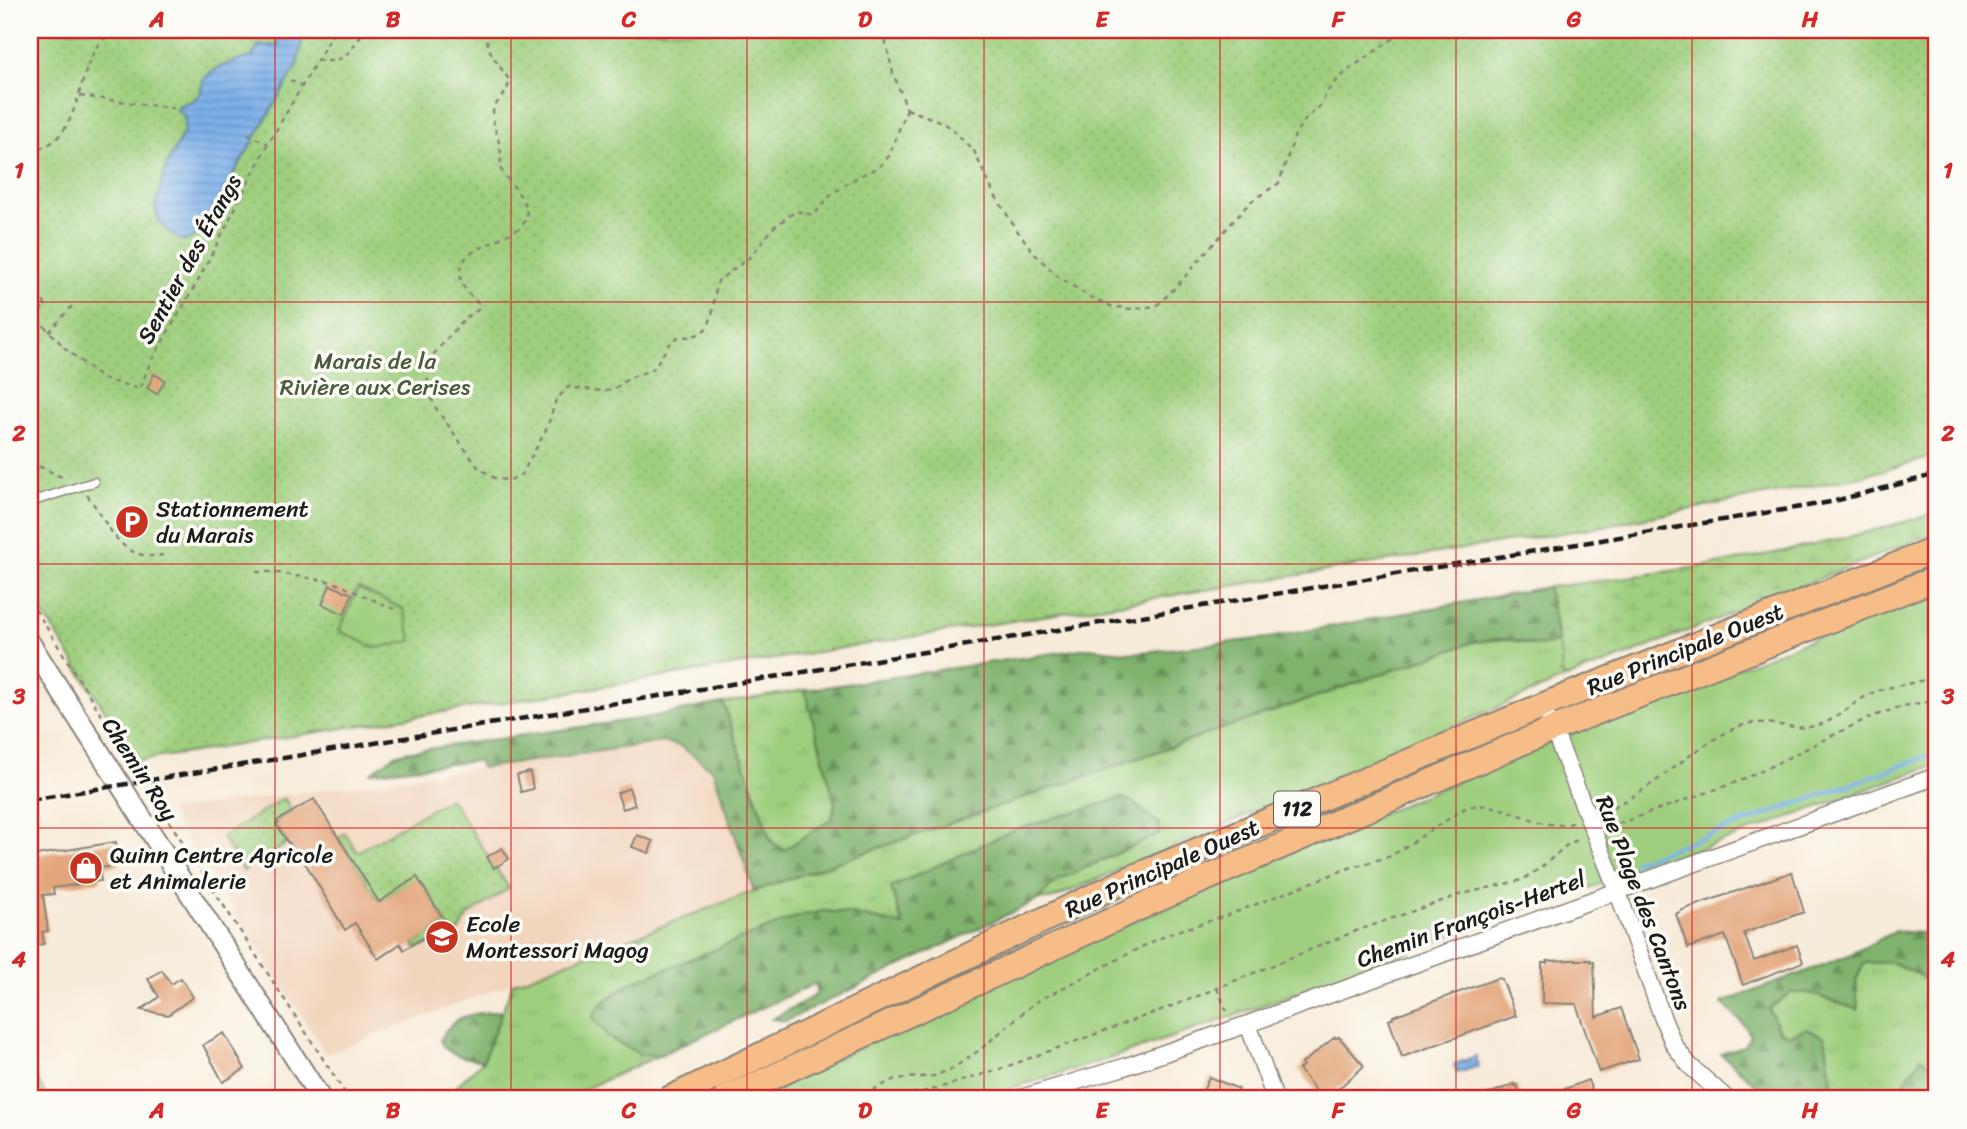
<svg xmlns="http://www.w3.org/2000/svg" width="1967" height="1129" viewBox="0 0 1967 1129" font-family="Sriracha,sans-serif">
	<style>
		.built { fill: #f2d5bd }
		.grass { fill: url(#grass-tufts); stroke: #5e764d; stroke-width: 2 }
		.forest { fill: url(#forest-firs); stroke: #4e6744; stroke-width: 2 }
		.wetland { fill: url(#wetland-marsh); stroke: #5e764d; stroke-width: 2 }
		.park { fill: url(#park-dots); stroke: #5e764d; stroke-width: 2 }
		.garden { fill: #9fcf7e; stroke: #5e764d; stroke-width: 2 }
		.water { fill: url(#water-rules); stroke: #4c6682; stroke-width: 2 }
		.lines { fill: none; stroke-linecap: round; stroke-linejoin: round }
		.stream { stroke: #7db0e9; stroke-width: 4.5 }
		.building { fill: #e3a57a }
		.service-casing { stroke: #8a847a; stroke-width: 11 }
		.minor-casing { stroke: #8a847a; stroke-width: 19 }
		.tertiary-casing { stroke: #8a847a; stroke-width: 23 }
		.primary-casing { stroke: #8a847a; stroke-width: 28 }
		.path { stroke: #8a847a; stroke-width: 2.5; stroke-dasharray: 5 5; stroke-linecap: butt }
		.service { stroke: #fff; stroke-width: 8 }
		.minor { stroke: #fff; stroke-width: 16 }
		.tertiary { stroke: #fff; stroke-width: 19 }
		.primary { stroke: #f7bd88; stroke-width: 24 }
		.rail { stroke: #1c1c1c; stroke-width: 4.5; stroke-dasharray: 10 5; stroke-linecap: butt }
		.grid { fill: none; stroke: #d62828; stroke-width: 2; stroke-opacity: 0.55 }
		.labels { text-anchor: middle; stroke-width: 7; stroke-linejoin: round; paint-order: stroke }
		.shield { fill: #fdfcf7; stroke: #605f5e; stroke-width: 2 }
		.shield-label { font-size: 21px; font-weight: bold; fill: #1c1c1c }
		.street-label { font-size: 23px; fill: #1c1c1c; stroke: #fdfcf7 }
		.park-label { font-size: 23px; fill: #4a5b3e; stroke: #fdfcf7 }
		.poi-label { font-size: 23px; fill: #1c1c1c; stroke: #fdfcf7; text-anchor: start }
		.neatline { fill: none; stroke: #d62828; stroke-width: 2.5 }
		.grid-label { font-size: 23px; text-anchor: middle; font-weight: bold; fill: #d62828 }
	</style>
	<defs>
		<pattern id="grass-tufts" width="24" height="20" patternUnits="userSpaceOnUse" patternTransform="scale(1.75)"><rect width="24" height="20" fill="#9fcf7e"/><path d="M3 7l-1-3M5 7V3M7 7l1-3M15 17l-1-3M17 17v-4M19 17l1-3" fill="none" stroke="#88b16c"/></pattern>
		<pattern id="forest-firs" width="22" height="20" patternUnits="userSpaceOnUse" patternTransform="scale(1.75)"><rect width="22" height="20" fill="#7fb26d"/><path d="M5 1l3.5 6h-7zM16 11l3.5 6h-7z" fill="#679059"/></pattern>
		<pattern id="wetland-marsh" width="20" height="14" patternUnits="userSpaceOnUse" patternTransform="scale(1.75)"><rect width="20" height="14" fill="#9fcf7e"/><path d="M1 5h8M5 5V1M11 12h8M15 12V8" fill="none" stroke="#88b16c"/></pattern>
		<pattern id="park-dots" width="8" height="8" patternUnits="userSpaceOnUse" patternTransform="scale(1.75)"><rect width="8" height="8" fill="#9fcf7e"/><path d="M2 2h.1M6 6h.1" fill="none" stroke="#88b16c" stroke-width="1.8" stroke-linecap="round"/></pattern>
		<pattern id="water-rules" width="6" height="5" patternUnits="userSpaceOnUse" patternTransform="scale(1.75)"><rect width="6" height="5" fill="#7db0e9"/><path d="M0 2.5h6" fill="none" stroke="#668ebc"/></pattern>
	</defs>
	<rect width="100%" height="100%" fill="#fdfcf7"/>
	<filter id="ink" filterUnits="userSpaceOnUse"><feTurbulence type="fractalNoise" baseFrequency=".0143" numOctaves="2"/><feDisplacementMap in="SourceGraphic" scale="14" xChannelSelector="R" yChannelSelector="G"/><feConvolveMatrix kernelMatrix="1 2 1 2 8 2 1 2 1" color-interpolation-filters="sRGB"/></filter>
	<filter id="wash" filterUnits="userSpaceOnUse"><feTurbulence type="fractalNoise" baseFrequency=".00686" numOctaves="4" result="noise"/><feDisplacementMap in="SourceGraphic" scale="28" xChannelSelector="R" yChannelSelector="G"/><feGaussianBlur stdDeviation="1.57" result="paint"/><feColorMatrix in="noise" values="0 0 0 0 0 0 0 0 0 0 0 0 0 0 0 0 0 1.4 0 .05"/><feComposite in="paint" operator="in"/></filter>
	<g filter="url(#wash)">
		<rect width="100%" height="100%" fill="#f7ebd9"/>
		<path class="built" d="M663,742L680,746L713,770L754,891L326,1054L169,811Z"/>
		<path class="grass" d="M1508,639C1525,643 1541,650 1557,641L1564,666L1561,673L1566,678L1054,898L1038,900L1056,881L1147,840L904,926L852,914L824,911L799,916L641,1055L662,1054L563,1099H443L483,1061L513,983L754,891L1474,642Z
			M805,690L835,803L832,819L784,850L771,841L723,703Z
			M1864,963H1894L1919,975L1937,991V1070L1921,1057L1893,1099H1834L1825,1037L1789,1035L1779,1031L1769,1009L1790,993H1809L1858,1009L1856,980Z
			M30,1063L47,1099H30Z"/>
		<path class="forest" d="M1548,587L1557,641C1540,651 1526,641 1508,639C1497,638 1485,641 1474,642L754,891L713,770L680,746L663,742L482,768L477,761L372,772L395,755L405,752L645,718L723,703L771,841L784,850L832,819L835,803L805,690L1088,648L1134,653L1268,638Z
			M1121,798L1132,802L1159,824L1160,834L1056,881L1038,900L786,1021L772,1019L816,995V983L662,1054L641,1055L608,1037L593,1017L600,1005L628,984L799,916L824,911L852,914L903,926L891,887L1014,830Z
			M1937,923V991L1919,975L1894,963H1864L1856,980L1858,1010L1809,993H1790L1769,1009L1779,1032L1789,1035L1806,1028L1825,1037L1834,1099H1772L1721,1054L1744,1046L1750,1036L1747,1028L1722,1003L1852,954L1895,931L1922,933Z
			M502,1011L483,1061C466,1057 447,1057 440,1040C454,1012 474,1014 502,1011Z
			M1921,1057L1937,1070V1099H1893Z"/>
		<path class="wetland" d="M1937,512V532L1617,659L1566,678L1561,673C1565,664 1551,602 1548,587C1679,572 1811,552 1937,512Z"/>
		<path class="park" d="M30,30H1937V456L1862,476L1593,528L137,761L30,593Z
			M284,798L292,811L278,821L276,825L288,843L243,871L222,837Z
			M450,798L509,888L469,915L456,936L416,948L414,944L446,923L417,878L379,902L338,837L345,833L357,852Z"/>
		<path class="garden" d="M358,588L403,609L412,641L376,648L339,631Z
			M1937,590V764L1637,872L1518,912L1222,1020L1108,1059L1008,1089L971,1099H750L1091,939L1522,753Z"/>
		<path class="water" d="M274,30C287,30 295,30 302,43L297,66L207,220L198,234L188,240H180L166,230L159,220L155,207L167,164L184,132L185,117L177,111L178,106C187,103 196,101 201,92C202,89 201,84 203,81C212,66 237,60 252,57L259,45L279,46L273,33Z
			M1476,1056L1479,1066L1457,1073L1454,1064Z"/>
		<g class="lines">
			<path class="stream" d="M1634,862L1937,753
				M1415,940L1585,880"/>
		</g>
		<g id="blocks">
			<path class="building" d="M154,374L165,380L157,394L147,388Z
				M330,585L352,594L344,614L322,604Z
				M530,772L533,789L521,792L517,775Z
				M629,788L635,805L623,809L617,793Z
				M314,799L379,902L417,877L446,923L404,950L400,944L378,959L355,923L345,930L301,856L299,857L289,842L288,843L276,824L278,823L277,821Z
				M637,835L653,841L649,853L632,847Z
				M116,842L120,865L99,868L101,881L53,888L54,894L43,895L48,931L42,932L44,944L30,946V856Z
				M502,848L509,859L494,868L487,857Z
				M1792,872L1804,912L1744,933L1754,961L1797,945L1803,962L1743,985L1725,935L1688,948L1676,914L1685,909Z
				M1572,960H1591V962H1594L1596,1017L1621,1008L1639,1059L1599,1072L1576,1004L1542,1003V963H1547V961Z
				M162,970L171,984L181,978L193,997L168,1015L141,1010L159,997L148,979Z
				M1498,978L1502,979L1516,1016L1402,1057L1389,1020L1393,1018V1016Z
				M224,1033L245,1069L223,1082L203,1045Z
				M1335,1037L1336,1038L1339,1037L1364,1066L1327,1099H1322L1299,1069L1303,1066L1301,1064Z
				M1209,1077L1239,1089L1235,1099H1200Z
				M1588,1080L1595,1099H1542V1098Z
				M1514,1084L1515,1086L1517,1085L1523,1099H1476Z"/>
		</g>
	</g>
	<g filter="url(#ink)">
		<use href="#blocks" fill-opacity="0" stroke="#8a847a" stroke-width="2"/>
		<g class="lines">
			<g class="service-casing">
				<path id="service" d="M30,502L94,482"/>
			</g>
			<g class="minor-casing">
				<path id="minor" d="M1550,721L1617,890L1663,1019L1674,1045L1690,1066L1727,1099
					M1248,1024L1275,1099
					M1018,1099L1124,1067L1248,1024L1937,776"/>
			</g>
			<g class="tertiary-casing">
				<path id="tertiary" d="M30,643L321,1099"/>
			</g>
			<g class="primary-casing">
				<path id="primary" d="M669,1099L1127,880L1544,705L1937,549
					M725,1099L1147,904L1553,729L1937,578"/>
			</g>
			<path class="path" d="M488,30C483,50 499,63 509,80C508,99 493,100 493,113C493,134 504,142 500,168C509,185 540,208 520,228L469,254C452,274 462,289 479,304L478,310L465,318L433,355L429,364L427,387L435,407L478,467L496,479L510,480L522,474L547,428L556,400L568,387L602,391L614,389L629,378L653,369L669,345L678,337C720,338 709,310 718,281L750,257L774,227L796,211L814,215L831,195L852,180L880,166L889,156L907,109
				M876,30L884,37
				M883,30L893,73L907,109
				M30,36L37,30
				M317,60C344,65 350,52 363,32
				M290,80L302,86
				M80,96L179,109
				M907,109L939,121L952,129L974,151L993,192L1016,229L1035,254L1056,275L1088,296L1111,306L1131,309L1156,306L1175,288L1250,202L1279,183L1296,132L1305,120L1319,107L1331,86L1347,71L1405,30
				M247,134L268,144
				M30,151C80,143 75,83 96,48C100,41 109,35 115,30
				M30,298L40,293L45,305L44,310L35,303L30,308
				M30,311L67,350L103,379L140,389L150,363L199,279L268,144L335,30
				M49,332L72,306
				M30,462L66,479
				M87,495C109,523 119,563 163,555
				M256,572H271L333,582L394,609
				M30,601L143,781L349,1099
				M1604,811C1654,791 1690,747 1740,726C1765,716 1790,732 1815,726C1835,722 1852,703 1870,694C1892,684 1916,685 1937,675
				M1609,827L1745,779L1868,718L1903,706L1937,700
				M1217,988L1228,1014
				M1741,1092L1749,1099
				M855,1099L895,1079L934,1076L952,1069L981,1049L1034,1003L1151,942L1177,931L1226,916L1346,869L1391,856L1467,807C1506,798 1540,835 1575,822
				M883,1099L932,1090L1000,1069L1183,1002L1356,931L1462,894L1522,880L1542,867L1568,844L1580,839"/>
			<use href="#service" class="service"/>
			<use href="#minor" class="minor"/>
			<use href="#tertiary" class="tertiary"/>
			<use href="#primary" class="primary"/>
			<path class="rail" d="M30,800L1831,502L1937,474"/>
		</g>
	</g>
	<path class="grid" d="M275,30V1099M511,30V1099M747,30V1099M984,30V1099M1220,30V1099M1456,30V1099M1692,30V1099M30,302H1937M30,564H1937M30,828H1937"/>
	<defs>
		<g id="parking-disc" transform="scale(1.75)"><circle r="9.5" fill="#c8321e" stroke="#fdfcf7"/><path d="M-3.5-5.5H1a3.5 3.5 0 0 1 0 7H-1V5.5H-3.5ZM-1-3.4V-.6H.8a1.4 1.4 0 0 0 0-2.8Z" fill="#fff"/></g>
		<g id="shop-disc" transform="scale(1.75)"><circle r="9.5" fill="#c8321e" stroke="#fdfcf7"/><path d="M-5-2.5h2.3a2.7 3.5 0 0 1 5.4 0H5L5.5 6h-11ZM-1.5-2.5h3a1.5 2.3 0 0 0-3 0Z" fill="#fff"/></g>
		<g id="school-disc" transform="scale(1.75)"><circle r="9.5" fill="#c8321e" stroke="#fdfcf7"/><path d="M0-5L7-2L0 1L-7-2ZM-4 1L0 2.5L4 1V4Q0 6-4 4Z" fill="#fff"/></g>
	</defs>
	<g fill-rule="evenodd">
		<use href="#parking-disc" x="132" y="522"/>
		<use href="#shop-disc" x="86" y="868"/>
		<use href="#school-disc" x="442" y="937"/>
	</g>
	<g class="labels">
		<rect class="shield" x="1274" y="791.5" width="46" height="35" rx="5"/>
		<g class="shield-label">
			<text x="1297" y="816">112</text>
		</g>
		<g class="street-label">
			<text transform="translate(189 259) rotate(-61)" y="8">Sentier des Étangs</text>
			<text transform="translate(1685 649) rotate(-22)" y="8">Rue Principale Ouest</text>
			<text transform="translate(140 769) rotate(57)" y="8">Chemin Roy</text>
			<text transform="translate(1162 868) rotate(-24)" y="8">Rue Principale Ouest</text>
			<text transform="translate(1644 903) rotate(69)" y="8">Rue Plage des Cantons</text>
			<text transform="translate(1471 919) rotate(-20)" y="8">Chemin François-Hertel</text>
		</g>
		<g class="park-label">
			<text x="375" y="369">Marais de la<tspan x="375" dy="26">Rivière aux Cerises</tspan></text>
		</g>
		<g class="poi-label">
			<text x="156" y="517">Stationnement<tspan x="156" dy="26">du Marais</tspan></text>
			<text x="110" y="863">Quinn Centre Agricole<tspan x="110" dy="26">et Animalerie</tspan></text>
			<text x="466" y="932">Ecole<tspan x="466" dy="26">Montessori Magog</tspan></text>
		</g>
	</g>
	<rect width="1967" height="1129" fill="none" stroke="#fdfcf7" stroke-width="77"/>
	<rect x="38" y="38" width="1890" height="1052" class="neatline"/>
	<g class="grid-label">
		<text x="157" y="27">A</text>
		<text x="393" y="27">B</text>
		<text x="629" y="27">C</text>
		<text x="865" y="27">D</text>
		<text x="1102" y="27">E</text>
		<text x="1338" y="27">F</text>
		<text x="1574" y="27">G</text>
		<text x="1810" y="27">H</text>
		<text x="19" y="178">1</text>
		<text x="1948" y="178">1</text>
		<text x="19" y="441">2</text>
		<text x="1948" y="441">2</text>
		<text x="19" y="704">3</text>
		<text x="1948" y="704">3</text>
		<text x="19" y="967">4</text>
		<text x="1948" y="967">4</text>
		<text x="157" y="1118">A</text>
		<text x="393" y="1118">B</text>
		<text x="629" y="1118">C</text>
		<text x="865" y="1118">D</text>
		<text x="1102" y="1118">E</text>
		<text x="1338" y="1118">F</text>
		<text x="1574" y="1118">G</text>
		<text x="1810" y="1118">H</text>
	</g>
</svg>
